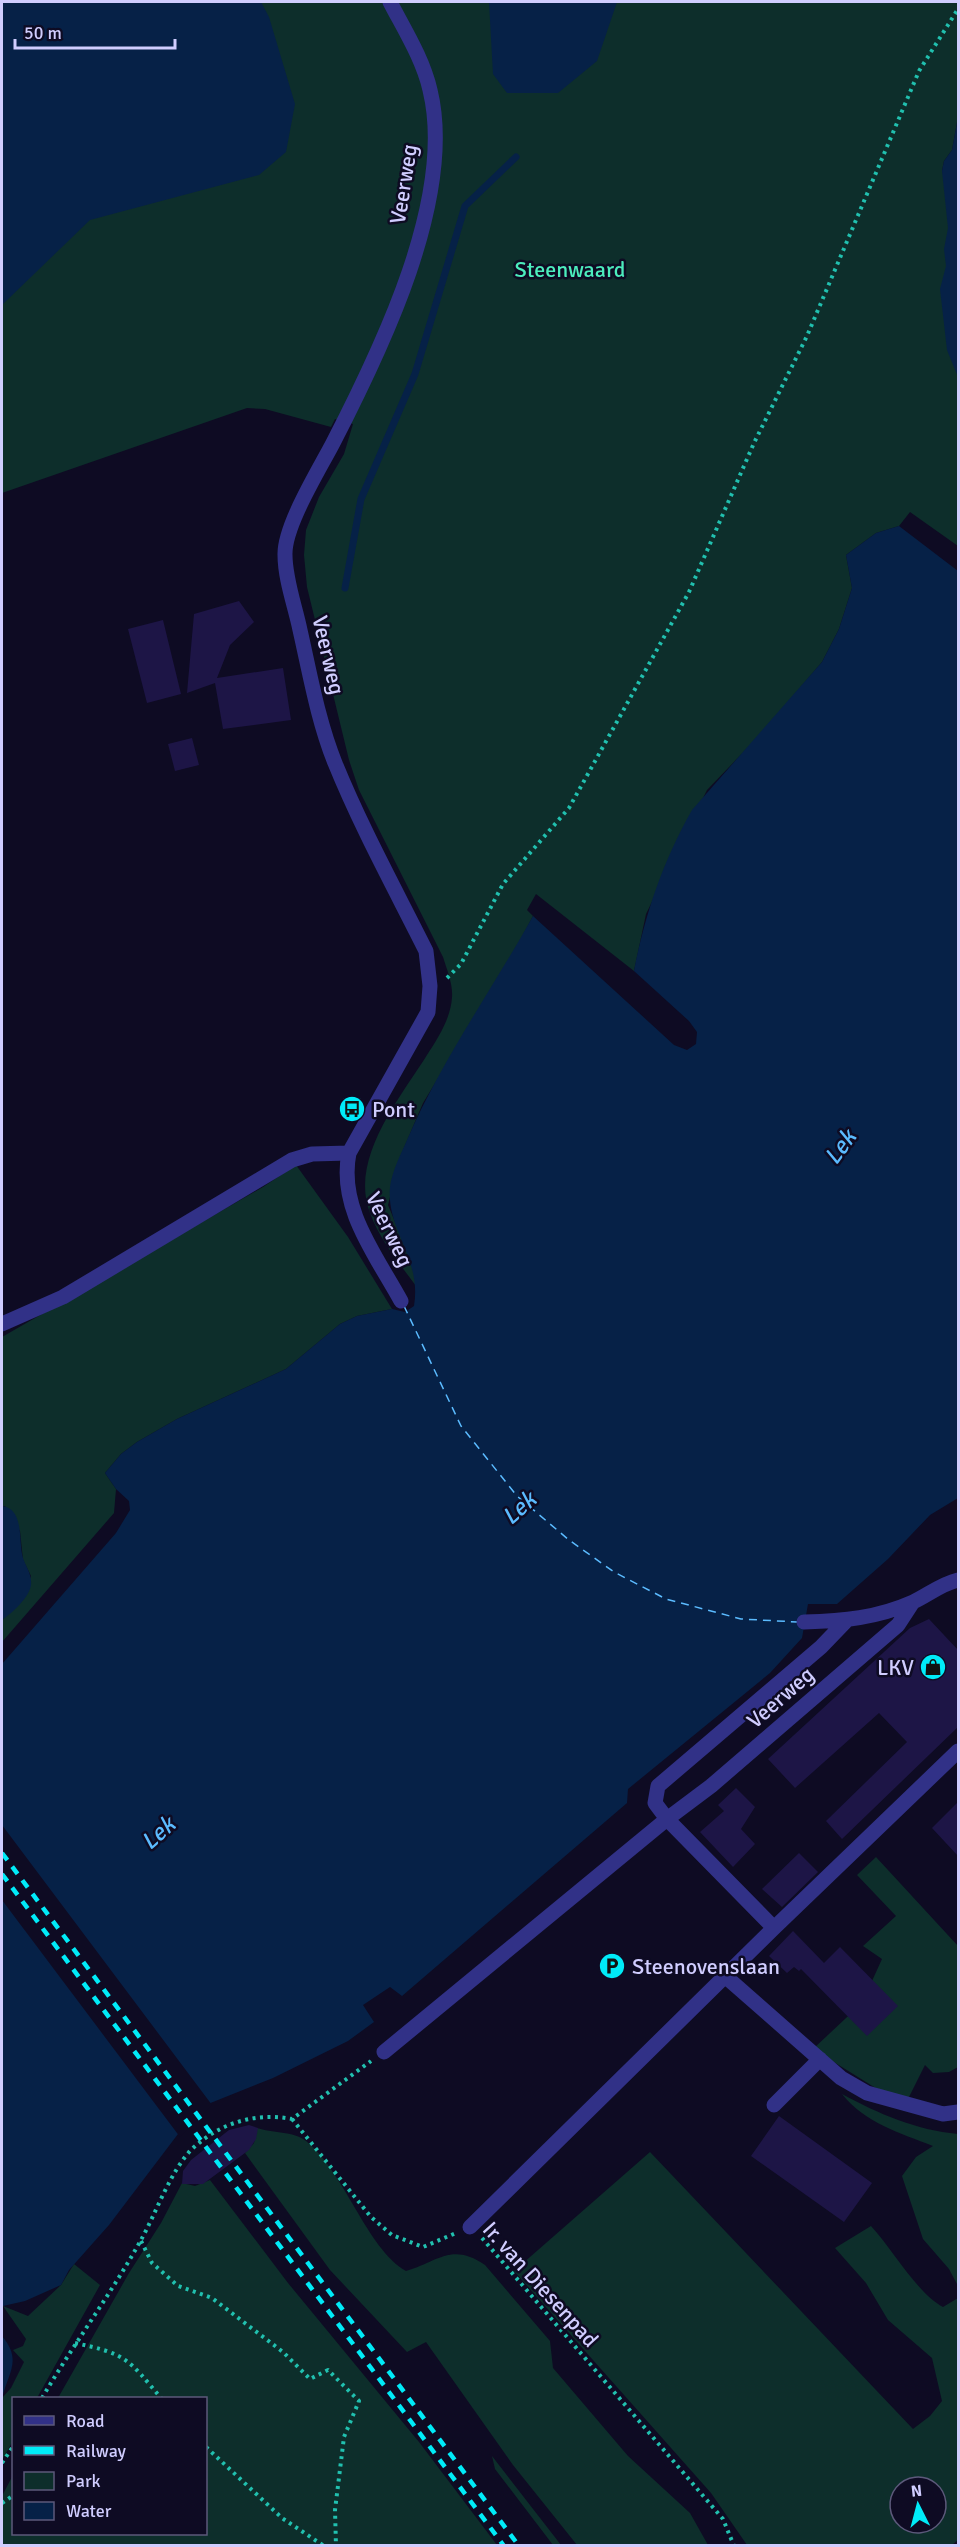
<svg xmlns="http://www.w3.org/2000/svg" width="960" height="2547" viewBox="0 0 960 2547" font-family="Signika,sans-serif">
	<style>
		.green { fill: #0d2e2b; fill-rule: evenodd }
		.water { fill: #062147 }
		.pier { fill: #0e0b23 }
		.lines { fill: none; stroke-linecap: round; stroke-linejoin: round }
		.stream { stroke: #062147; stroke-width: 7 }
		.ferry { stroke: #5bbbff; stroke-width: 1.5; stroke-dasharray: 8 6; stroke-linecap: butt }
		.building { fill: #1d1546 }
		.path { stroke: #21c0af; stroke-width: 4; stroke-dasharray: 3 4.5; stroke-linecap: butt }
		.minor { stroke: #313187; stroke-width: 15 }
		.rail { stroke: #00ebf8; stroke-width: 4.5; stroke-dasharray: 9 8; stroke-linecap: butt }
		.labels { text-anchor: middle; stroke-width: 5; stroke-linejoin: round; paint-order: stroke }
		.street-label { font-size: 22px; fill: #d0cdff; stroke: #0e0b23 }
		.park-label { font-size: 22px; fill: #4cecbd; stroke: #0e0b23 }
		.poi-label { font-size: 22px; fill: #d0cdff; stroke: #0e0b23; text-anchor: start }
		.water-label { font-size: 24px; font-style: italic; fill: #5bbbff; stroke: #0e0b23 }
	</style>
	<rect width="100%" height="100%" fill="#0e0b23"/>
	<path class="green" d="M2,2H958V117L952,150L944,161L942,171L958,222V546L910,512L899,526L876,533L846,555L852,588L839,629L822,662L758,737L707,790L646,914L634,971L536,894L527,910L533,916L509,962L423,1103L401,1155L388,1205L413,1265L416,1286C399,1263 380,1240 370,1213C349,1159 400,1098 427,1055C438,1038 451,1018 452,997C453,984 447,970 443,957L359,790L349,760L307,587L304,555L306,530L319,497L344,454L353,424L335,419L331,427L265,409L247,408L2,493Z
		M296,1165L348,1237L392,1309L357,1316L340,1324L286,1369L177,1419L137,1442L121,1454L105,1473L116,1489L114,1513L2,1642V1620L24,1598L31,1576L23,1560L20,1531L5,1506H2V1337L263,1187Z
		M876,1857L958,1946V2067L949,2072L933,2073L925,2065L907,2101L874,2087L813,2049L862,2003L882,1959L863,1946L896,1916L857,1875Z
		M842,2094C879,2114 916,2130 958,2134V2286L949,2269L923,2239L902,2176L916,2157L933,2146C900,2133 865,2123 842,2094Z
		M257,2128C271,2133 294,2131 306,2141C344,2171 367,2249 406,2271C438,2262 451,2242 485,2265L550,2341L553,2368L628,2456L690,2513L708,2545H577L513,2465L426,2342L407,2352L330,2270L245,2153L254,2143Z
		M650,2152L913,2429L930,2416L942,2401L932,2358L888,2320L866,2283L835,2248L871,2226C893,2250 917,2293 943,2307L958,2298V2540L952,2545H747L711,2493L514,2271ZM900,2487H936V2523H900Z
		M210,2180L288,2283L419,2442L497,2545L2,2546V2496L13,2475L14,2534H206V2398H58L129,2273L161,2223L182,2183L195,2186Z
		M74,2264L100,2285L37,2398H14L13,2441L2,2460V2398L11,2388L24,2362L13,2350L23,2346L26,2339L3,2306L28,2316L61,2285Z
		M492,2456L561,2545H553L495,2469Z"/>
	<path class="water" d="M2,2H261L269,17L295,104L286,152L259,175L90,220L2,305Z
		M489,2H617L597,61L558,93H507L493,74Z
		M958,117V377L947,350L940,289L946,266L944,249L948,228L942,171L944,161L952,150Z
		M899,526L958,571V1498L930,1515L888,1559L837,1604H808L802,1638L770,1673L628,1789L627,1803L402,1996L390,1987L363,2005L374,2022L348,2041L273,2078L208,2104L178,2134L109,2225L69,2270L61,2285L25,2301L3,2306L2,1664L116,1533L130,1510L129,1501L116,1489L105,1473L121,1454L137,1442L177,1419L286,1369L340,1324L357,1316L392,1309L405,1312L414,1306C422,1258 386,1230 390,1187C392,1171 401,1154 407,1140C441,1061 492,990 533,916L674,1045L687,1050L696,1044L697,1032L689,1021L634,971C645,914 663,861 692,810L822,662L839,629L852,588L846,555L876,533Z
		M2,1506C25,1509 18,1542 23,1558C26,1567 32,1574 31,1585C29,1598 12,1613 2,1620Z
		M2,2336C22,2360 9,2371 2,2398Z"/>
	<path class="pier" d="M2,1825L212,2105L180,2137L2,1900Z"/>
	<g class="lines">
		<path class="stream" d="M345,588L361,499L415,374L465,206L516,157"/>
		<path class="ferry" d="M404,1306L461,1426L517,1496L569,1540L614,1572L666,1599L741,1619L797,1622"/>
	</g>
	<path class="building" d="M239,601L254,622L230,645L217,678L283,668L291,720L223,729L215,683L187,693L194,614Z
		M163,620L181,694L147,703L128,629Z
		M192,738L199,765L175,771L168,744Z
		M929,1619L958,1650V1727L842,1839L826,1821L907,1742L879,1713L795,1788L768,1759L910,1628Z
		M736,1788L755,1807L741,1829L755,1844L733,1867L700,1832L724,1811L718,1805Z
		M958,1802V1856L932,1828Z
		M799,1853L818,1872L782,1907L762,1889Z
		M793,1931L824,1963L840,1947L898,2006L867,2036L801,1969L799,1971L794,1967L787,1973L769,1956Z
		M779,2116L872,2183L844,2222L751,2156Z
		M249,2125L258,2128L256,2139L249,2150L203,2184H182L183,2171L191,2160L229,2130Z"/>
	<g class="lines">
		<path class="path" d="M447,978L461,964L503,884L569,808L689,592L754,443L807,336L919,71L958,9
			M292,2119L371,2217L392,2235L423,2247L456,2233
			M482,2238L723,2519L734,2546
			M141,2241L152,2263L178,2286L212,2298L283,2352L310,2379L328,2370L359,2401L344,2437L335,2510L336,2546
			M75,2343C127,2354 128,2359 161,2398
			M42,2398C73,2345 111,2294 141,2240C156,2213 171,2170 192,2149C220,2123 255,2112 292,2119L371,2061
			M206,2447L282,2518L324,2546
			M2,2463L14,2445
			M2,2503L14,2495"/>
		<path class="minor" d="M390,2C404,29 423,59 430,90C456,197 381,350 333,443C319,470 284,526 285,555C285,579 295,606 300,630C310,674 318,721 335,763C361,827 395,889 426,951L430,986L428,1012L349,1153C338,1208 376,1255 401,1301
			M2,1324L63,1297L292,1160L312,1154L349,1153
			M804,1622C843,1621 877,1618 913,1602C928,1595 941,1584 958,1580
			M774,1928L667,1819L655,1803L658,1786L821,1647L846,1621
			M725,1976L841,2078L867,2093L943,2114L958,2112
			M384,2052L667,1819L711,1786L898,1625L913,1602
			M774,2105L820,2059
			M470,2227L774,1928L958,1751"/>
		<path class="rail" d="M2,1853L519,2546
			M2,1874L504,2546"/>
	</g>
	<defs>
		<g id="bus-disc" transform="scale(1.35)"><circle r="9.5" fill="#00ebf8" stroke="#0e0b23"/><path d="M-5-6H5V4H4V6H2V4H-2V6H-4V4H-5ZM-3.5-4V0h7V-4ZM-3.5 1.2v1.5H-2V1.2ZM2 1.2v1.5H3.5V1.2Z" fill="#111"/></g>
		<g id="shop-disc" transform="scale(1.35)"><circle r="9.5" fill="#00ebf8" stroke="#0e0b23"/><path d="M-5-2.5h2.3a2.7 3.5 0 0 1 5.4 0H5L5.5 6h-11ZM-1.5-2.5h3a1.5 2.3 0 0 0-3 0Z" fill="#111"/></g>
		<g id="parking-disc" transform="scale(1.35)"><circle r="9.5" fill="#00ebf8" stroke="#0e0b23"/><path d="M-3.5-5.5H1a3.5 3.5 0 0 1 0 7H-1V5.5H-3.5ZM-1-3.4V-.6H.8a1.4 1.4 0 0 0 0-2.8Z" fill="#111"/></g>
	</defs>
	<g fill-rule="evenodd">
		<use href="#bus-disc" x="352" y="1109"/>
		<use href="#shop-disc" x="933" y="1667"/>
		<use href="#parking-disc" x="612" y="1966"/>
	</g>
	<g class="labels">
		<g class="street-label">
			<text transform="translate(403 184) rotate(-81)" y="8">Veerweg</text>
			<text transform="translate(329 655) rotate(77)" y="8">Veerweg</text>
			<text transform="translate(390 1229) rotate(64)" y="8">Veerweg</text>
			<text transform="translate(780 1697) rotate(-41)" y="8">Veerweg</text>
			<text transform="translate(541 2284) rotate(48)" y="8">Ir. van Diesenpad</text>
		</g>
		<g class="park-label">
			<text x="570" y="277">Steenwaard</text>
		</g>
		<g class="poi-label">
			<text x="372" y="1117">Pont</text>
			<text x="914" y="1675" text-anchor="end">LKV</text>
			<text x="632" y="1974">Steenovenslaan</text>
		</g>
		<g class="water-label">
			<text transform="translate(840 1147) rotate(-54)" y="8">Lek</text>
			<text transform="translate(519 1508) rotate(-42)" y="8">Lek</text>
			<text transform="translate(158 1833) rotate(-42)" y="8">Lek</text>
		</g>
	</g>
	<rect width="960" height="2547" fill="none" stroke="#d0cdff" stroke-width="6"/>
	<rect x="12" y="2397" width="195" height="138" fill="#0e0b23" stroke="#5c597b" stroke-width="1.5"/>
	<rect x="24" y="2416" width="30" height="9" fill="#313187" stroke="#5c597b" stroke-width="1.5"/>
	<text x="66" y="2427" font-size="18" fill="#d0cdff">Road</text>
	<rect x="24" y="2446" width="30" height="9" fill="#00ebf8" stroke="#5c597b" stroke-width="1.5"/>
	<text x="66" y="2457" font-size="18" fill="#d0cdff">Railway</text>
	<rect x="24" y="2472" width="30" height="18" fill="#0d2e2b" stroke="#5c597b" stroke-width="1.5"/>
	<text x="66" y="2487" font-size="18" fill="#d0cdff">Park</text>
	<rect x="24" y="2502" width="30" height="18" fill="#062147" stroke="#5c597b" stroke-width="1.5"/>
	<text x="66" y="2517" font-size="18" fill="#d0cdff">Water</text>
	<g transform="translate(918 2505) rotate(354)"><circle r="28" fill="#0e0b23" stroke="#5c597b" stroke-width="1.5"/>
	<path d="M0-4.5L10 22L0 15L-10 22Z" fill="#00ebf8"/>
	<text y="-9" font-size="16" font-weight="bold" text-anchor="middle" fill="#d0cdff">N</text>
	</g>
	<path d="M15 39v9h160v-9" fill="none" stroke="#d0cdff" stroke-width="3"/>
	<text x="24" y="39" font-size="18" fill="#d0cdff" stroke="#0e0b23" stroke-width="4.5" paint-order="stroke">50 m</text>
</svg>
